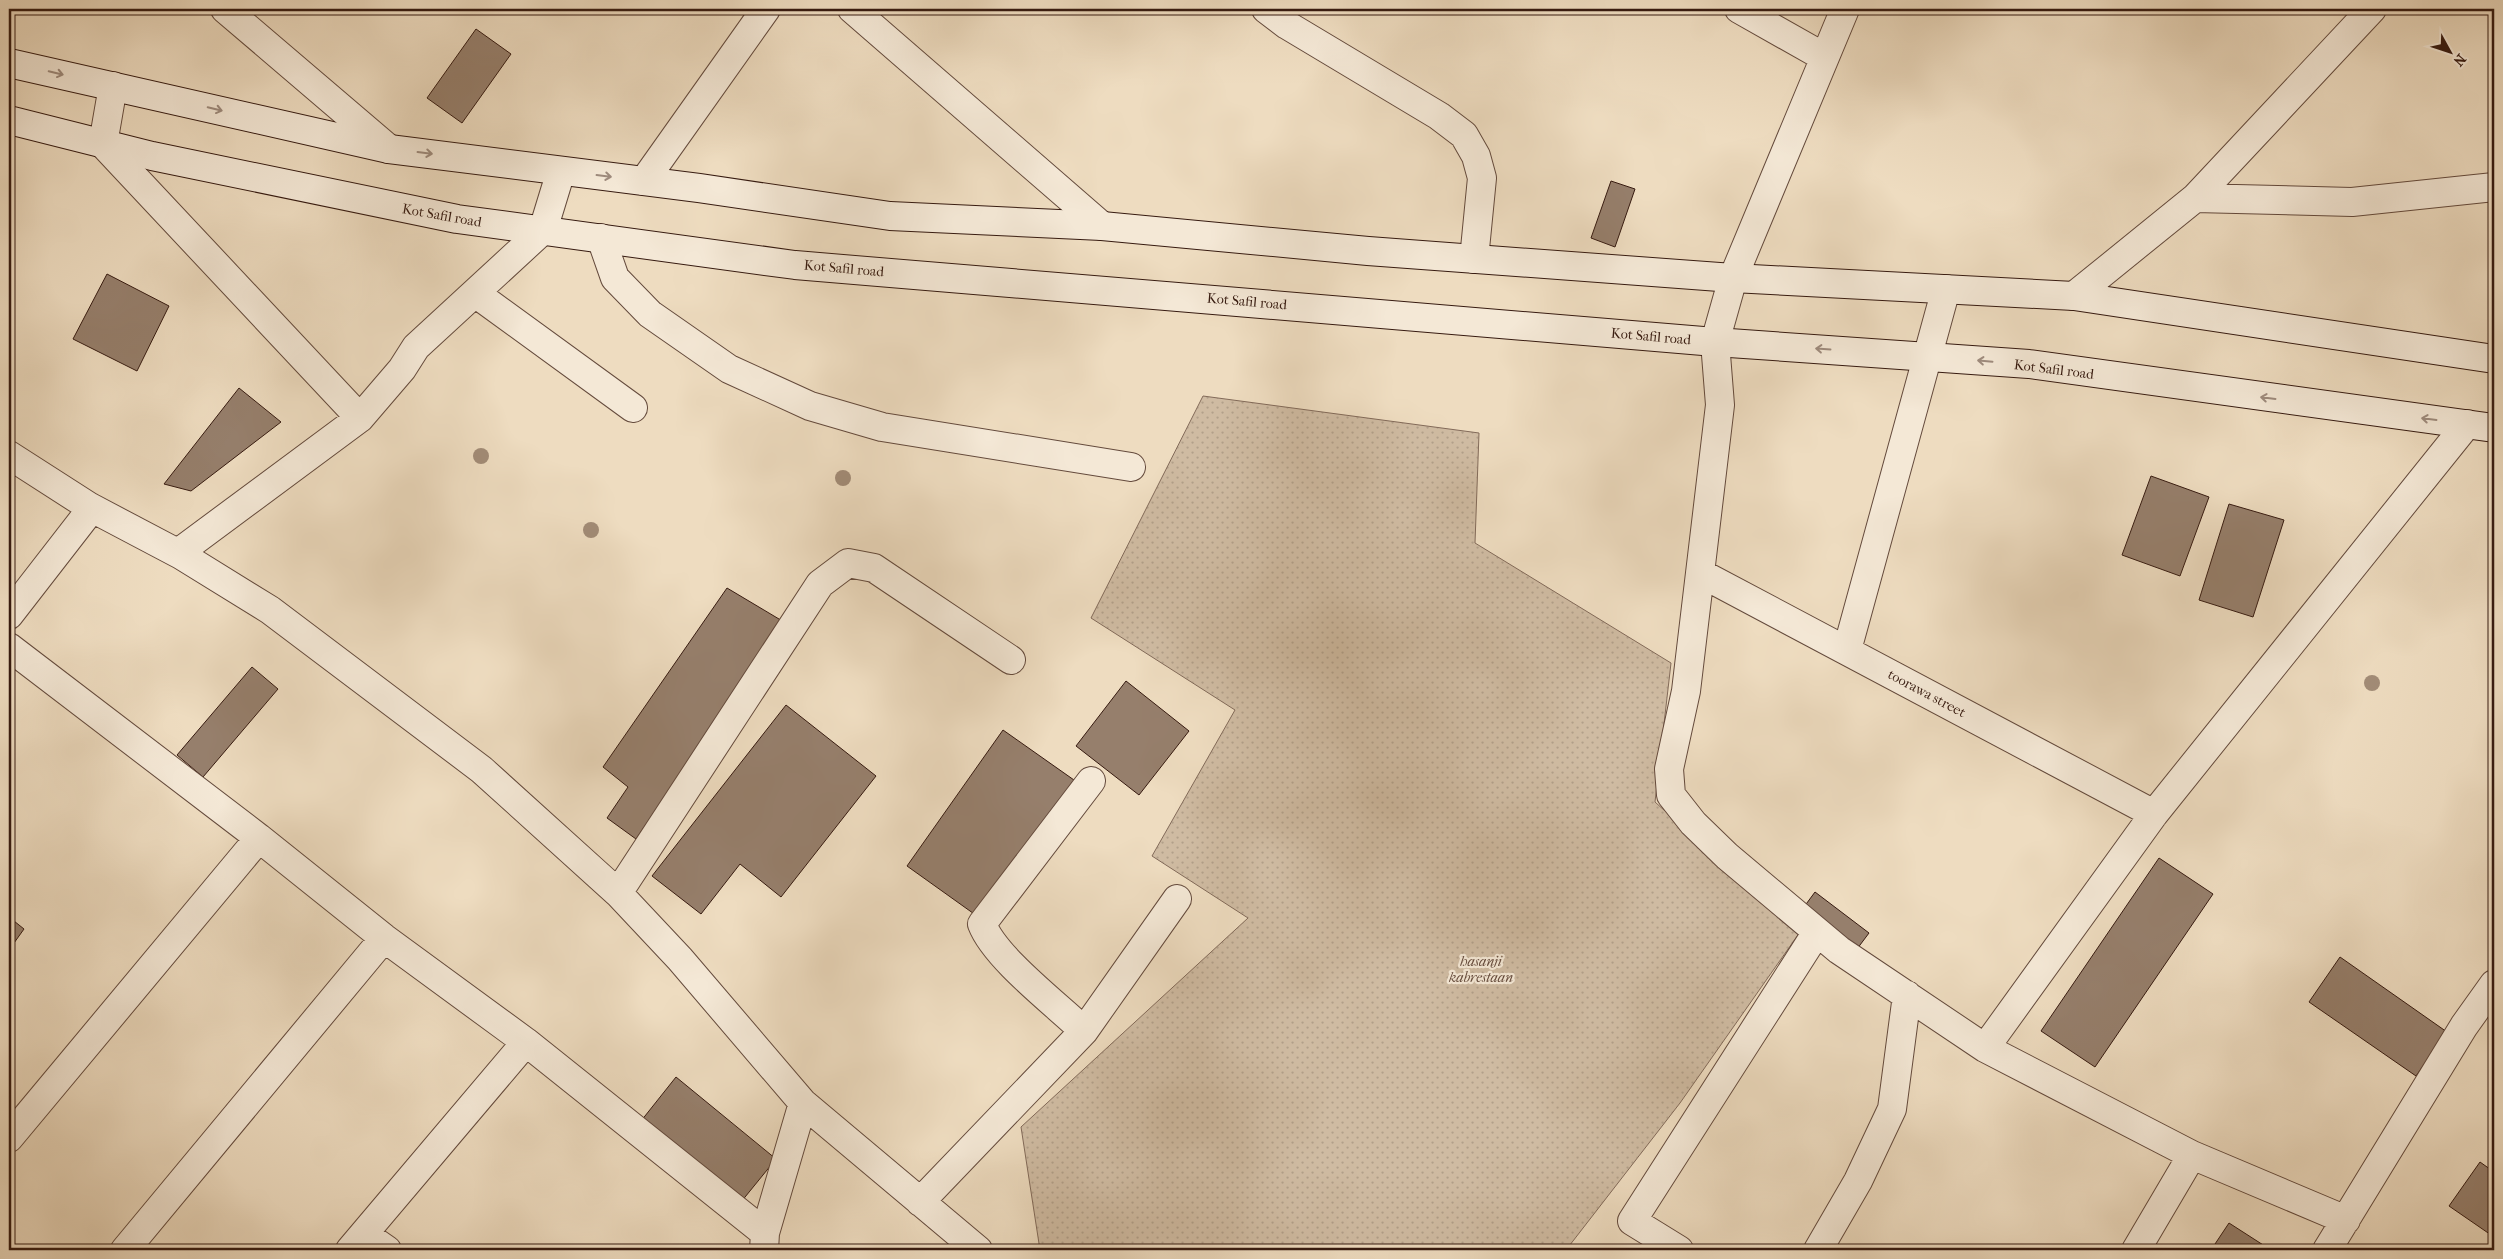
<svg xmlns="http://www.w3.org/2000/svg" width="2503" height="1259" viewBox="0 0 2503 1259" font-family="'IM FELL French Canon',serif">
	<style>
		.park { fill: url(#park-dots); stroke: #826a59 }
		.building { fill: #967f6c; stroke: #361a10 }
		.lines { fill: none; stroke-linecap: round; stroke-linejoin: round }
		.minor-casing { stroke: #644a3c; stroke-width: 30 }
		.secondary-casing { stroke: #361a10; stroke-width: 30 }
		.minor { stroke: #f4e8d6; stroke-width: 28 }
		.secondary { stroke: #f4e8d6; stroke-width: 28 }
		.tree { fill: #a28c77 }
		.oneway { stroke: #9e8b7d }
		.labels { text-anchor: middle; stroke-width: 4.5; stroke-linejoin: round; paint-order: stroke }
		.street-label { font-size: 14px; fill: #361a10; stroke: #f4e8d6 }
		.park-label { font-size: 14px; font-style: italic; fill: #644a3c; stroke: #f4e8d6 }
	</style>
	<defs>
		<pattern id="park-dots" width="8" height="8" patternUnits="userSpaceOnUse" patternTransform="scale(1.25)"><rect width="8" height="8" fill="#cfbba2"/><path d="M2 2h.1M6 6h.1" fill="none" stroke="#b2a08a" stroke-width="1.8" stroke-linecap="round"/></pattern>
	</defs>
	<rect width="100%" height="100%" fill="#eedcc0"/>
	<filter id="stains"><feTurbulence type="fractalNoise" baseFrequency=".004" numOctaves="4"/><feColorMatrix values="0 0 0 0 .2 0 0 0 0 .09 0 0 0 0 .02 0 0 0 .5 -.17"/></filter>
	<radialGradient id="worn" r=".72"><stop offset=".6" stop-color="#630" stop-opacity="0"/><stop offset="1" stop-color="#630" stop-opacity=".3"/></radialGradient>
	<path class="park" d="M1203,396L1479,433L1475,543L1671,663L1655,802L1800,932L1680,1103L1566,1250H1040L1021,1127L1248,918L1152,856L1235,710L1091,618Z"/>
	<path class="building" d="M476,29L511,54L462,123L427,98Z
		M1611,181L1635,189L1615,247L1591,238Z
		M107,274L169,306L137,371L73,339Z
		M239,388L281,422L191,491L164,484Z
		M2151,476L2209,497L2180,576L2122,555Z
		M2229,504L2284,520L2253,617L2199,600Z
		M727,588L784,622L636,839L607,818L628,787L603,767Z
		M252,667L278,689L203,777L177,755Z
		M1126,681L1189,731L1139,795L1076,746Z
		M786,705L876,776L781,897L740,864L701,914L652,876Z
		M1003,730L1074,780L977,916L907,866Z
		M2159,858L2213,894L2095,1067L2041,1031Z
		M1815,892L1869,933L1854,953L1801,911Z
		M9,917L24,929L9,950Z
		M2340,957L2447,1032L2416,1076L2309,1002Z
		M676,1077L776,1159L741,1202L641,1121Z
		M2480,1162L2494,1172V1237L2449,1206Z
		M2229,1223L2271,1250H2211Z"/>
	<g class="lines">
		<g class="minor-casing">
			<path id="minor" d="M225,9L389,149
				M852,9L1102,226
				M1266,9L1287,25L1439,116L1464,135L1476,156L1482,178L1474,259
				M1739,9L1824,57
				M1845,9L1733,278L1715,342L1720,405L1686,691L1669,769L1671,795L1693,823L1727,856L1839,950L1985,1048L2192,1155L2346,1220
				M113,86L103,144L360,418
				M644,181L766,9
				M2195,198L2352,202L2494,187
				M601,238L615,278L650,314L729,369L810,406L882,427L1131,467
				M475,293L633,408
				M2074,296L2195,198L2372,9
				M9,455L90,507L181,555L270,610L482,770L618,893L680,959L803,1103L978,1250
				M178,553L360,418L402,369L416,347L543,230L561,171
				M1700,573L2154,814
				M9,615L92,508
				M9,647L259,838L384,938L526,1042L765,1233L764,1250
				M1847,650L1946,289
				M618,893L820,584L848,563L874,568L1011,660
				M1084,1031C1056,1004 995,958 982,924L1091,781
				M1985,1048L2154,814L2467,424
				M9,1138L259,838
				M920,1202L1084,1031L1177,899
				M765,1233L803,1103
				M364,1234L387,1250
				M125,1250L384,938
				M350,1250L526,1042
				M1679,1250L1632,1221L1817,932
				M1818,1250L1858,1181L1892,1109L1907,995
				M2136,1250L2192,1155
				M2327,1250L2464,1026L2494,984"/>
		</g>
		<g class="secondary-casing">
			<path id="secondary" d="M9,63L389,149L699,188L890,216L1102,226L1368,251L1733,278L2074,296L2494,359
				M9,120L152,156L457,219L795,265L1715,342L2029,364L2494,428"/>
		</g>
		<use href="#minor" class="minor"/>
		<use href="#secondary" class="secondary"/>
	</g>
	<g class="tree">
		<circle cx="481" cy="456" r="8"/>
		<circle cx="843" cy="478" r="8"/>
		<circle cx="591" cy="530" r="8"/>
		<circle cx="2372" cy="683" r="8"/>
	</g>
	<defs><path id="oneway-shaft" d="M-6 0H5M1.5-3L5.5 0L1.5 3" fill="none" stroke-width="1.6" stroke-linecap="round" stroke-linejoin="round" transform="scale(1.25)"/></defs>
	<g class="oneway">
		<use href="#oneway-shaft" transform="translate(56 73) rotate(13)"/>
		<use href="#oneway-shaft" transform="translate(215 109) rotate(13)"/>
		<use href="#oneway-shaft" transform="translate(425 153) rotate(7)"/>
		<use href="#oneway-shaft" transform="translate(604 176) rotate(7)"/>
		<use href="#oneway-shaft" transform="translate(1823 349) rotate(-176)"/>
		<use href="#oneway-shaft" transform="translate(1985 361) rotate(-175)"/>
		<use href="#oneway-shaft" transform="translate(2268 398) rotate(-173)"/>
		<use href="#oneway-shaft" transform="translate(2429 419) rotate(-173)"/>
	</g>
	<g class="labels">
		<g class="street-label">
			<text transform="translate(442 215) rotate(10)" y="5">Kot Safil road</text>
			<text transform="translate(844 268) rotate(5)" y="5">Kot Safil road</text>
			<text transform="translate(1247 301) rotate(5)" y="5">Kot Safil road</text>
			<text transform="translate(1651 336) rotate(5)" y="5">Kot Safil road</text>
			<text transform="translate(2054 369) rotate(7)" y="5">Kot Safil road</text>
			<text transform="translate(1927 693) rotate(28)" y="5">toorawa street</text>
		</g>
		<g class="park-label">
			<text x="1481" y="966">hasanji<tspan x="1481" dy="16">kabrestaan</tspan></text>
		</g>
	</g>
	<rect width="2503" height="1259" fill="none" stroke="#eedcc0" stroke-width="30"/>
	<rect x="10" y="10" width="2483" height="1239" fill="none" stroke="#361a10" stroke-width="2.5"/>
	<rect x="15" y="15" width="2473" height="1229" fill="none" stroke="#361a10"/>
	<g transform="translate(2450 52) rotate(130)" stroke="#f4e8d6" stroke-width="4" paint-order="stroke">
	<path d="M0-4L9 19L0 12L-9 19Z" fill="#361a10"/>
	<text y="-8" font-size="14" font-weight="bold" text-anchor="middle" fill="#361a10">N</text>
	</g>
	<rect width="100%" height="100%" filter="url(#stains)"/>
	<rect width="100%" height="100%" fill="url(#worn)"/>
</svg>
